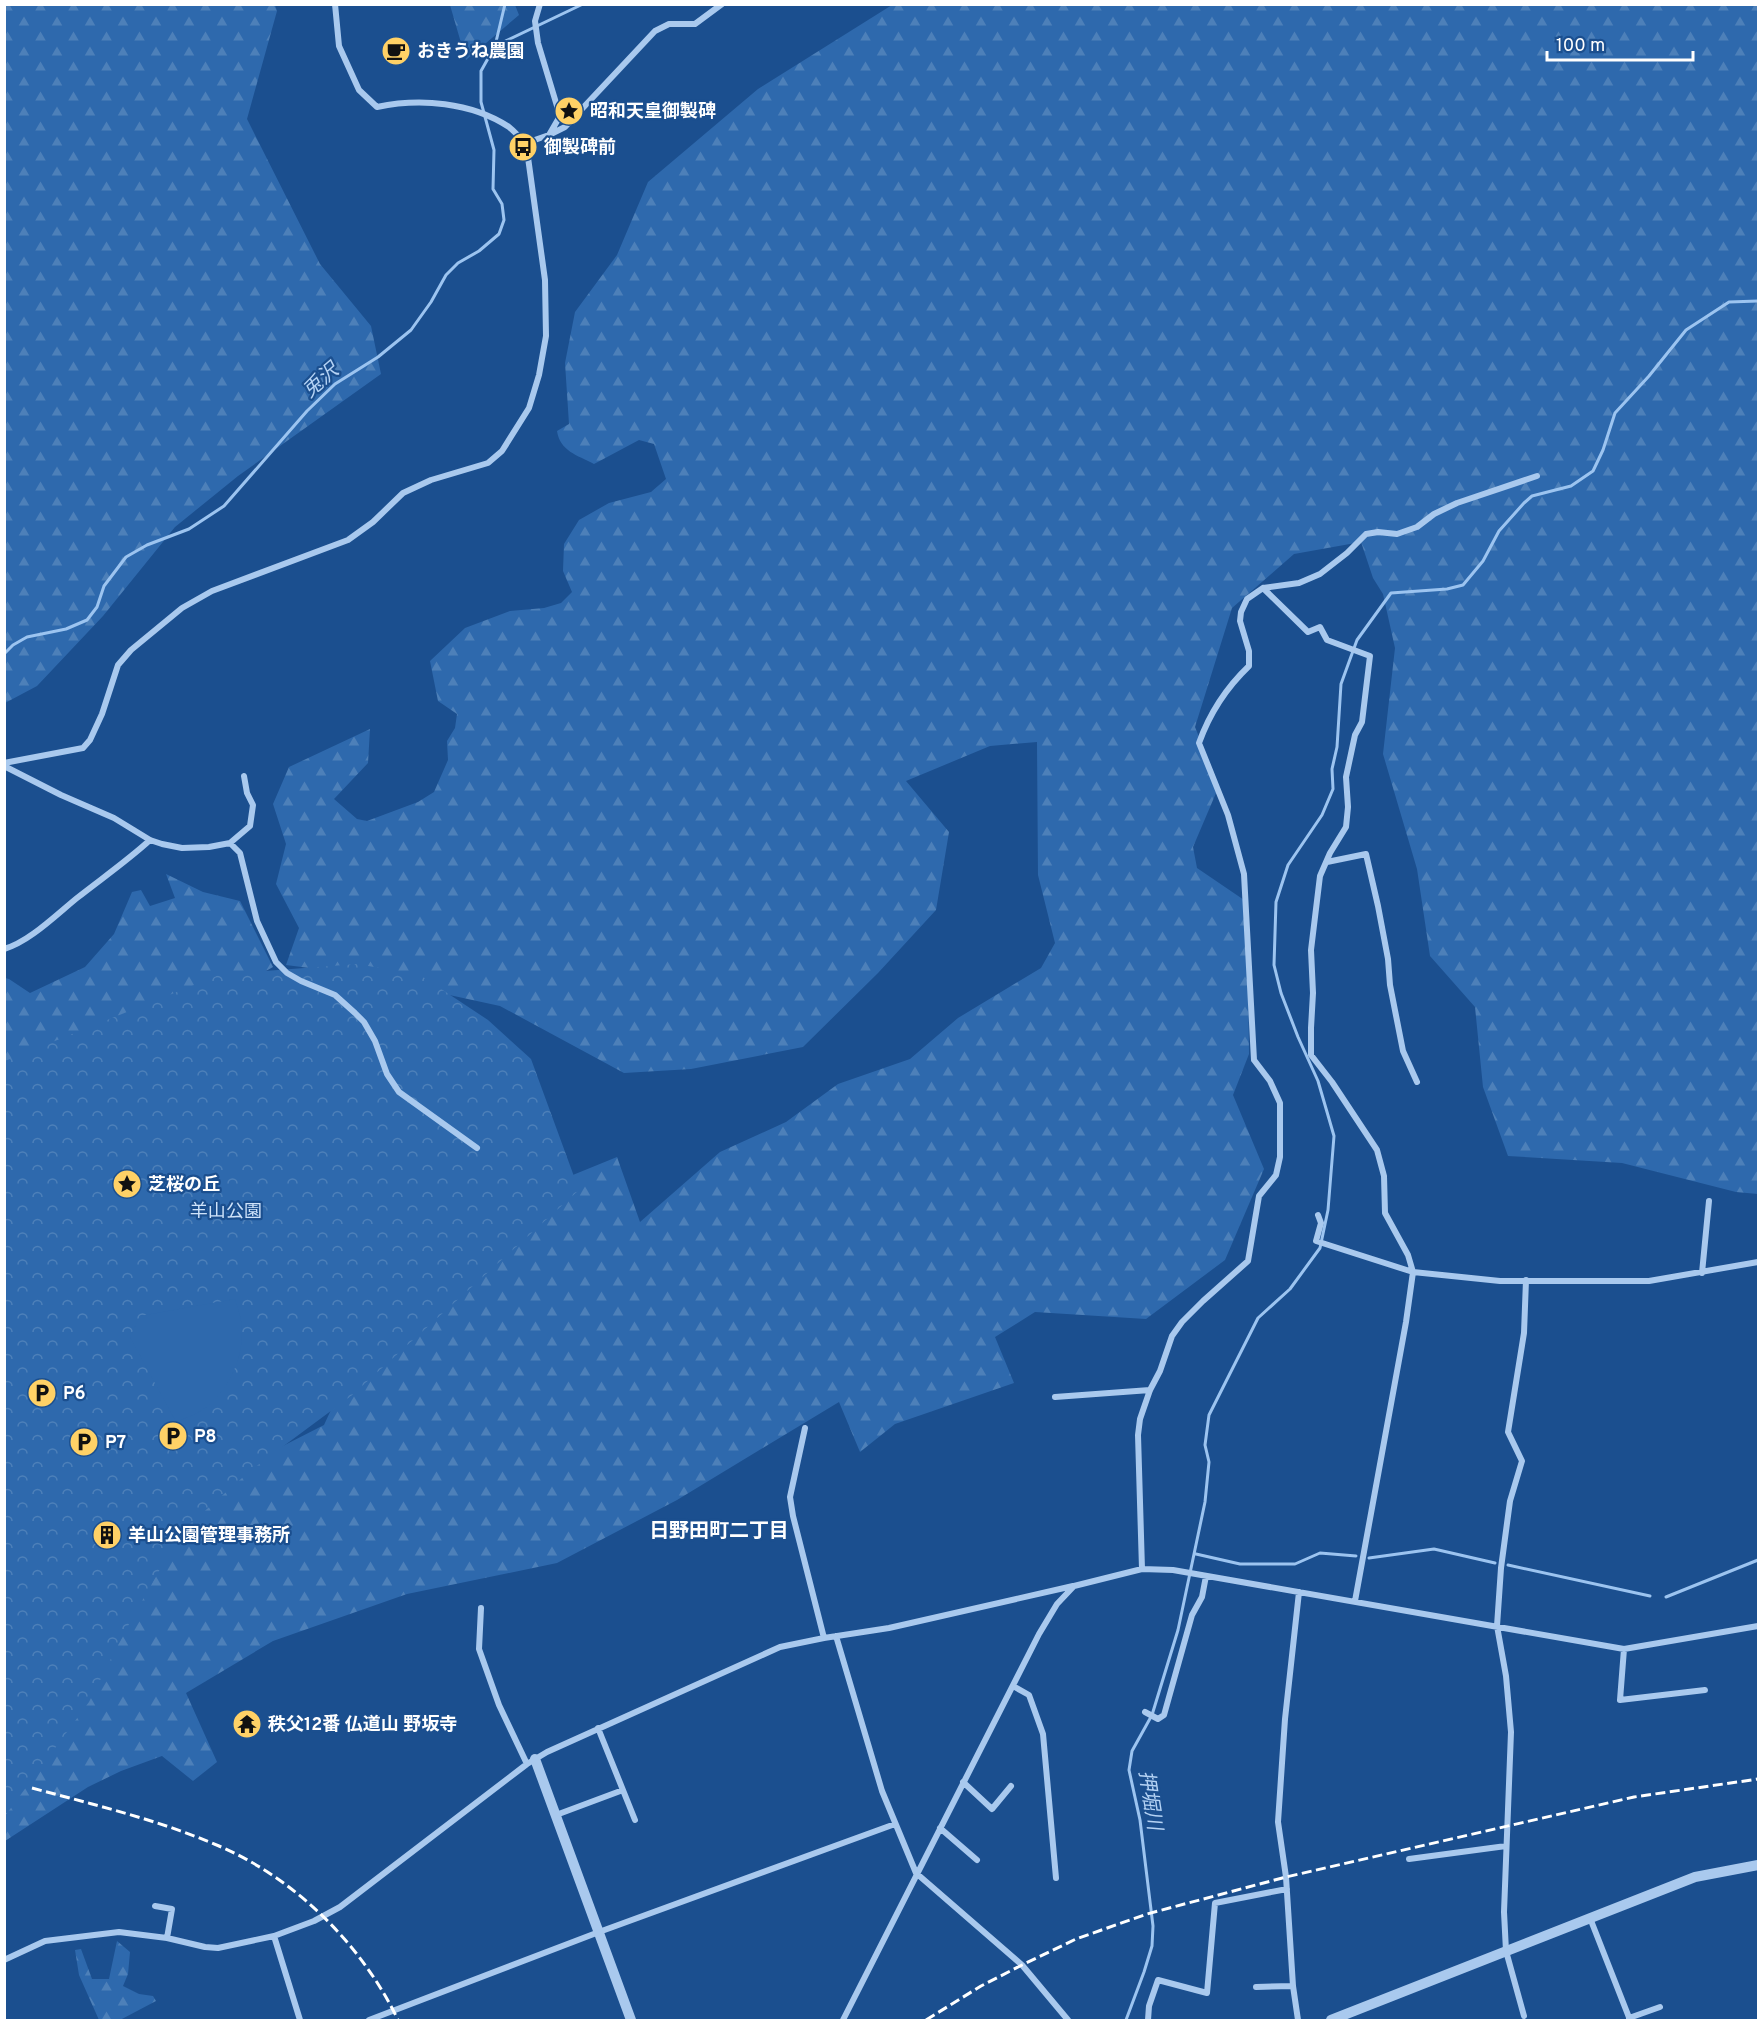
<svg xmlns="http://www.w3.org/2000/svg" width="1763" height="2025" viewBox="0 0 1763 2025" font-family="Overpass,'Noto Sans JP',sans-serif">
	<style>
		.forest { fill: url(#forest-firs) }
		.park { fill: url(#park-crowns) }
		.garden { fill: #2e69ad }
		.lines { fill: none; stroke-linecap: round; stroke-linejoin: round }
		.stream { stroke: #9cc4f0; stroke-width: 3 }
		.minor { stroke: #a9c9ee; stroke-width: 6 }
		.tertiary { stroke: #a9c9ee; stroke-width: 10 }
		.rail { stroke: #fff; stroke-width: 3; stroke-dasharray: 10 4.5; stroke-linecap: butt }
		.labels { text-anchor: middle; stroke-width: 4.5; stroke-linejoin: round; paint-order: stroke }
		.poi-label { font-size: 18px; font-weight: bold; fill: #fff; stroke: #1b4f8f; text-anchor: start }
		.park-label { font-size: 18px; fill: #cfe3fa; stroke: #1b4f8f }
		.water-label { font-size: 20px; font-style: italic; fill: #b5d3f5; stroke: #1b4f8f }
		.neighbourhood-label { font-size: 20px; font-weight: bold; fill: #fff; stroke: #1b4f8f }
	</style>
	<defs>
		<pattern id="forest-firs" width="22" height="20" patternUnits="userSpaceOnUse" patternTransform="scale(1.5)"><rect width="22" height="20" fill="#2e69ad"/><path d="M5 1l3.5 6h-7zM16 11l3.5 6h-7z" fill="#4d80b9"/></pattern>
		<pattern id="park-crowns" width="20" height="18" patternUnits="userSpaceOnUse" patternTransform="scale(1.5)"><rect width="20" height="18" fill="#2e69ad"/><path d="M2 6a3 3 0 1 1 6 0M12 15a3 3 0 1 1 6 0" fill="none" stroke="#4d80b9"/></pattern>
	</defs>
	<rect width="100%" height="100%" fill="#1b4f8f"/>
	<path class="forest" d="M5,4L275,5L277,11L247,119L320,264L371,326L381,374L238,476L175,527L103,616L37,686L5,703Z
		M450,5H515L519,15L466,60Z
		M892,5H1758V1194L1736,1192L1622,1163L1508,1156L1483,1087L1475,1007L1430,956L1417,869L1383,754L1395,648L1383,594L1373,578L1361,542L1294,554L1232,608L1195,727L1219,786L1193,847L1197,868L1247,902L1249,1054L1233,1095L1264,1169L1225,1260L1146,1319L1035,1312L995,1337L1014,1383L895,1424L860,1452L839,1402L677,1500L557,1563L407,1594L273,1641L186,1693L217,1762L193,1781L162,1756L121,1771L88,1787L5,1841L4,1725L102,1573L273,1451L324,1425L376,1312L563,1179L617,1157L640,1222L720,1152L786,1122L838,1084L910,1059L958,1018L1041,968L1055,943L1038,875L1037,742L990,746L906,781L949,832L936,910L878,973L803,1047L691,1069L624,1073L500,1006L348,973L286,965L299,928L276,884L286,844L273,804L289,767L370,729L368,763L334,799L357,819L367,821L418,802L434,792L448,760L447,741L455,728L457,714L438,701L430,661L465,628L510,611L544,608L561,603L572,592L563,571L564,544L579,520L609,503L651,492L666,479L654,444L639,440L594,464C577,455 560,451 557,431L569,424L565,363L575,312L617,255L648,182L758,89Z
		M166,874L203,892L240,901L273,967L179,1020L5,1135V978L9,979L30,993L85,967L114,934L132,892L141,890L150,906L175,898Z
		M117,1941L130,1952L128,1974L123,1986L139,1994L153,1996L156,2001L120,2020H99L79,1975L75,1950L81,1949L92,1979H109Z"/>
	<path class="park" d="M357,964L420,975L488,1020L531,1059L579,1190L351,1396L250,1471L181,1532L124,1633L89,1702L5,1816V1061L229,971H265Z"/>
	<path class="garden" d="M235,1299C237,1306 240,1314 241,1321C246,1351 232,1385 209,1405C200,1413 188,1417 176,1422L130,1337L140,1316Z"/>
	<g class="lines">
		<path class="stream" d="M495,46L583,4
			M4,654L13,645L27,637L66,629L87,620L97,607L104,586L126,557L147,545L189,529L224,506L307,411L335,384L378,357L411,330L431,302L446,275L458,263L479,251L499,234L504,220L502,204L493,189L494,150L481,102V71L495,46L505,4
			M1196,1554L1240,1564H1295L1320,1553L1356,1556
			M1369,1558L1434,1549L1495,1563
			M1508,1565L1650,1596
			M1666,1597L1758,1560
			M1126,2020L1144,1972L1152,1946L1153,1926L1140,1820L1129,1770L1132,1751L1152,1715L1178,1630L1205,1502L1209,1462L1205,1445L1209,1415L1258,1318L1290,1289L1320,1248L1328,1210L1334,1136L1318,1081L1298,1037L1281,993L1274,965L1276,902L1288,865L1322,815L1333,789L1332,769L1337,747L1341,684L1357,640L1391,593L1447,589L1463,585L1483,561L1499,531L1524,503L1532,496L1571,486L1593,471L1603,450L1615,413L1649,376L1686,330L1729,302L1758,301"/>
		<path class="minor" d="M540,4L535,21L538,43L560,116L549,135
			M526,143L549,135L565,127L655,31L669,24H695L722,4
			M1263,588L1308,632L1320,627L1327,640L1370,656L1362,722L1355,735L1346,777L1348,807L1346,827L1330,853L1320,876L1311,950L1313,993L1311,1028V1055L1332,1082L1377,1150L1384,1176L1385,1213L1408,1255L1413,1272L1406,1322L1355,1601
			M4,763L83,748L90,740L102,714L118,665L131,650L182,608L212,591L348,540L373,522L403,493L431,480L488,463L502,451L529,408L539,375L546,336L545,280L526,143C520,138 515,132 509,127C471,102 420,98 377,107L359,90L339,46L335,4
			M4,766L61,795L114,818L150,840L162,844L182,848L209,847L230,843L250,826L253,805L247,793L244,776
			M230,843L240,853L257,921L276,962L287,973L301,981L335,995L355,1013L364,1022L375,1041L387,1074L399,1092L477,1148
			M1327,862L1366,854L1378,906L1388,959L1390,985L1403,1051L1417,1082
			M4,949C29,942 56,915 77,898C101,879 127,861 150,840
			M1318,1215L1321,1223L1316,1241L1413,1272L1500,1281H1649L1758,1262
			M1702,1273L1709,1201
			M1055,1397L1150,1390
			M805,1428L790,1497L793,1516L824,1638
			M1142,1569L1138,1435L1140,1419L1150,1390L1160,1371L1172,1336L1182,1322L1203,1301L1248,1261L1259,1196L1276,1175L1280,1157V1103L1270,1081L1254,1060L1244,874L1228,815L1199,743C1209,715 1227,687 1249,666V651L1240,621L1241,612L1247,599L1263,588L1299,583L1320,574L1347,553L1366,534L1378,532L1397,534L1417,527L1434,514L1457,503L1537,476
			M481,1608L479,1649L499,1705L527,1764
			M836,1636L882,1791L916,1873L1022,1965L1068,2020
			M1624,1649L1620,1700L1705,1690
			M1013,1686L1029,1695L1043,1734L1056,1878
			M1145,1712L1158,1719L1164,1715L1192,1615L1202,1597L1206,1576
			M598,1728L635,1820
			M963,1782L992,1809L1011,1786
			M556,1815L623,1790
			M940,1828L977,1860
			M1409,1859L1506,1846
			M155,1906L172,1909L167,1938
			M1590,1918L1630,2020
			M274,1936L300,2020
			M4,1960L45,1941L119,1932L167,1938L205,1947L218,1948L274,1936L314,1921L340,1907L527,1764L547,1752L780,1647L824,1638L889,1628L1073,1586
			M1256,1987L1293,1986
			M1524,2016L1506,1951L1504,1912L1511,1732L1506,1676L1497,1626L1501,1568L1510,1501L1522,1461L1508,1432L1524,1333L1526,1280
			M1629,2018L1660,2007
			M369,2020L599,1932L895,1824
			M843,2020L1039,1634L1057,1604L1074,1586L1142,1569L1173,1570L1624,1649L1758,1626
			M1148,2020L1149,2006L1158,1980L1207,1993L1215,1903L1287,1889
			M1298,2020L1293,1986L1286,1877L1278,1822L1285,1719L1299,1592"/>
		<path class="tertiary" d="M535,1759L631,2020
			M1331,2020L1695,1877L1758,1865"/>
		<path class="rail" d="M32,1788C95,1805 159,1820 219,1846C296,1879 362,1945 398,2020
			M926,2020L981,1986L1022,1965L1076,1939L1147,1914L1286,1877L1634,1797L1758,1779"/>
	</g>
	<defs>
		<g id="cafe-disc" transform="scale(1.5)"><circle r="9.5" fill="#ffd166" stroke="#1b4f8f"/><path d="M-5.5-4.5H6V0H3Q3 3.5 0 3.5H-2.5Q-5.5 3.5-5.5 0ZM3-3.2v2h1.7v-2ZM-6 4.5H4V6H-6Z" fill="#111"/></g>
		<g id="sight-disc" transform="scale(1.5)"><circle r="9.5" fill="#ffd166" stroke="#1b4f8f"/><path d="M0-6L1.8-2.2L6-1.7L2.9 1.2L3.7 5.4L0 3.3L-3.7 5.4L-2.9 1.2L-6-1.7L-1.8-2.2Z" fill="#111"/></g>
		<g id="bus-disc" transform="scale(1.5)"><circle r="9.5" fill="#ffd166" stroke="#1b4f8f"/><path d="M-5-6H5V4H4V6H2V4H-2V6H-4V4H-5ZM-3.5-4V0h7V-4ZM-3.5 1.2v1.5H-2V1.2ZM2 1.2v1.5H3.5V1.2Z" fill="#111"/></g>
		<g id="parking-disc" transform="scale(1.5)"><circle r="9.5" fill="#ffd166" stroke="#1b4f8f"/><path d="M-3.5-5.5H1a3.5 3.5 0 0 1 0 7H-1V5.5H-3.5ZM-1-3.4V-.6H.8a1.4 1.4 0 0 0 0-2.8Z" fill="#111"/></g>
		<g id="building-disc" transform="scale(1.5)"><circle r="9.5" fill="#ffd166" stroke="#1b4f8f"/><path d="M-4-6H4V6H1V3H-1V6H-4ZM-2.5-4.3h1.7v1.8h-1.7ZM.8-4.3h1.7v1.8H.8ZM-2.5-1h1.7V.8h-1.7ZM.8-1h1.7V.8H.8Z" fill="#111"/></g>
		<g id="temple-disc" transform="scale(1.5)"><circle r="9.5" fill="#ffd166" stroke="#1b4f8f"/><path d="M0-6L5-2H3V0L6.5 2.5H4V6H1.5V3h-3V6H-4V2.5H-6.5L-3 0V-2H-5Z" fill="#111"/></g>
	</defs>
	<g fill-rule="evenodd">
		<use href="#cafe-disc" x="396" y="51"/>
		<use href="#sight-disc" x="569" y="111"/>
		<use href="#bus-disc" x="523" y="147"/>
		<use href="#sight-disc" x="127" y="1184"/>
		<use href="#parking-disc" x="42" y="1393"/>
		<use href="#parking-disc" x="173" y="1436"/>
		<use href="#parking-disc" x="84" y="1442"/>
		<use href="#building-disc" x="107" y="1535"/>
		<use href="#temple-disc" x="247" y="1724"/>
	</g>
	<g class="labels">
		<g class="poi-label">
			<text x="417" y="57">おきうね農園</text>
			<text x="590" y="117">昭和天皇御製碑</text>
			<text x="544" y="153">御製碑前</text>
			<text x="148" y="1190">芝桜の丘</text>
			<text x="63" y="1399">P6</text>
			<text x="194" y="1442">P8</text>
			<text x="105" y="1448">P7</text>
			<text x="128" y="1541">羊山公園管理事務所</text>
			<text x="268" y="1730">秩父12番 仏道山 野坂寺</text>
		</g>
		<g class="park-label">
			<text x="226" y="1217">羊山公園</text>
		</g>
		<g class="water-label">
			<text transform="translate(320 380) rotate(-41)" y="7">兎沢</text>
			<text transform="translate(1151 1800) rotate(81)" y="7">押堀川</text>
		</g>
		<g class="neighbourhood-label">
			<text x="719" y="1537">日野田町二丁目</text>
		</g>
	</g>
	<rect width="1763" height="2025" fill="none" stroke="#ffffff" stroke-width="12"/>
	<path d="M1547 51v9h146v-9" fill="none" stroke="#ffffff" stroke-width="3"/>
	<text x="1556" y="51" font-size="18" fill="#ffffff" stroke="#1b4f8f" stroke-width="4.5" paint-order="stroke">100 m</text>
</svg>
